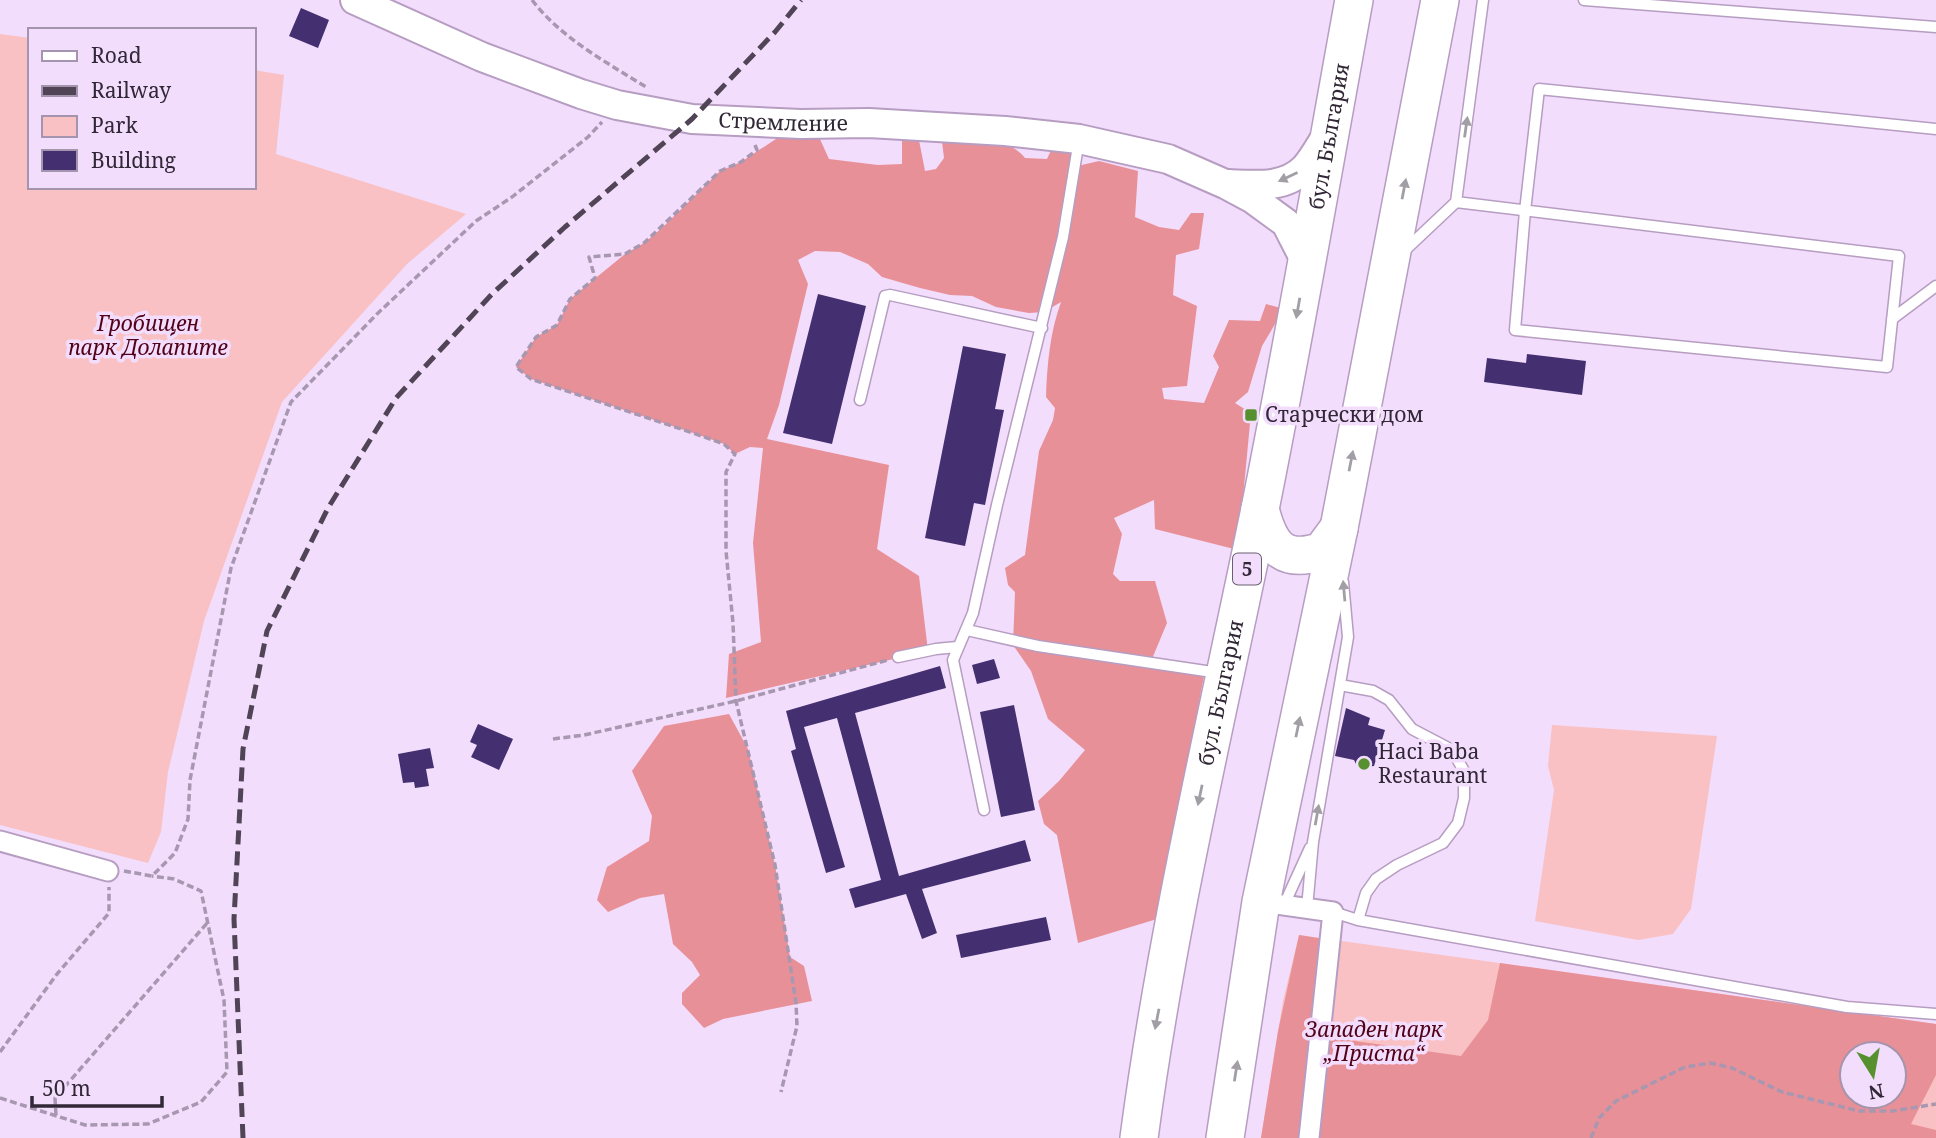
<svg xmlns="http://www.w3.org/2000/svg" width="1936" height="1138" viewBox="0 0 1936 1138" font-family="'Noto Serif',serif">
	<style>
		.green { fill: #f9c1c3; fill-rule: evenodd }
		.forest { fill: #e89097; fill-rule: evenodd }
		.building { fill: #443071 }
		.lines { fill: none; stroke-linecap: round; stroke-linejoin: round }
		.lane-casing { stroke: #b69dc1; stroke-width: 13 }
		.street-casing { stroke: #b69dc1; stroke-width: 23 }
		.secondary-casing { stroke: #b69dc1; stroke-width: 32 }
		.highway-casing { stroke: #b69dc1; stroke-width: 40 }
		.path { stroke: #a897b0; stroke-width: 3.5; stroke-dasharray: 7 3.5; stroke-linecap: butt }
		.lane { stroke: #fff; stroke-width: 10 }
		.street { stroke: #fff; stroke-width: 19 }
		.secondary { stroke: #fff; stroke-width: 28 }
		.highway { stroke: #fff; stroke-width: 37 }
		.rail { stroke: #504456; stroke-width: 5; stroke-dasharray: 14 7; stroke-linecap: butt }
		.oneway { fill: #a29ea5 }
		.poi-dot { fill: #57912f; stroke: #f2ddfc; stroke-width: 2.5 }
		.labels { text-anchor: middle; stroke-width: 7; stroke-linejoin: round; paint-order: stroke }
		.shield { fill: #f2ddfc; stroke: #6b5e71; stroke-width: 2 }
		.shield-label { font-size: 19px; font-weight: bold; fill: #312736 }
		.street-label { font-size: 21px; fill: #312736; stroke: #f2ddfc }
		.park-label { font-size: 21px; font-style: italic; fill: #520217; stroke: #f2ddfc }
		.poi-label { font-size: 21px; fill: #312736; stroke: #f2ddfc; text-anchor: start }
	</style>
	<rect width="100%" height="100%" fill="#f2ddfc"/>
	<path class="green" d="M0,34L30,38V187H254V70L284,75L276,154L466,214L407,264L282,402L204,621L168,772L161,832L148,863L0,825Z
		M1552,725L1717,736L1691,909L1673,934L1638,940L1535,921L1554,790L1548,766Z
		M1299,935L1936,1024V1138H1261L1283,1001ZM1852,1054H1894V1096H1852Z"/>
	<path class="forest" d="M814,126L829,159L878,165L902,164V135H918L925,171L936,169L944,158L941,133L997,135C1006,147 1017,147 1025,158L1047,159L1053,146L1070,149L1073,167L1099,161L1138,171L1135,217L1159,227L1179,230L1191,213H1204L1199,249L1176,255L1173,295L1197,306L1187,386L1162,388L1164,399L1204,403L1219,367L1213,356L1229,320L1260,321L1266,304L1284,309L1262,346L1248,392L1235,403L1251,413L1238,550L1155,529L1154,500L1114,518L1122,534L1113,574L1120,581H1155L1167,623L1149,666L1204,676L1157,919L1078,943L1057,835L1044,824L1038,801L1059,781L1085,750L1048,719L1031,671L1013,645L1015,592L1008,585L1005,568L1025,555L1039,451L1053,420L1055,408L1046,397C1047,365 1050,332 1061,302L1044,312L1029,313L996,307L972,296L950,295L920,288L882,277L868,264L840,252L815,251L798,260L808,284L779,405L767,439L889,465L877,549L919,576L928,651L726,698L729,654L761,642L753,543L763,448L750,447L735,454L724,444L693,433L531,379L516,367L536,337L557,325L570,299L625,254L644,243L662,228L720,171L741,162L782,135Z
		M729,714L748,749L775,865L790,957L804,966L812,1001L723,1019L704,1028L682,1004V993L700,975L692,962L673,944L664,894L640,898L608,912L597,900L607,867L649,841L652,816L632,771L664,726Z
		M1299,935L1331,940L1320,1036L1461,1056L1488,1020L1500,963L1936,1024V1075L1911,1124L1936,1130V1138H1261L1278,1031ZM1852,1054H1894V1096H1852Z"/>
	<path class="building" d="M301,8L329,20L318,48L289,36Z
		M818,294L866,306L832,444L783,433Z
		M963,346L1006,354L995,409L1004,410L985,505L974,503L965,546L925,538Z
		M1527,354L1586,361L1582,395L1484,382L1487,358L1526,363Z
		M994,659L1000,678L977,684L972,665Z
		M940,666L946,688L855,713L899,876L1025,840L1031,861L922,889L937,933L922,939L906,894L855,908L849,889L881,880L837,718L804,727L845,867L826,873L791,751L796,749L786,711Z
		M1014,705L1035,810L1001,817L980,712Z
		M1346,708L1370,718L1368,725L1385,730L1374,766L1358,768L1354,760L1335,756Z
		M478,724L513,739L499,770L471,757L477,745L470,742Z
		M430,748L434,768L426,769L429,786L415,788L414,782L403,783L398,754Z
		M1046,917L1051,940L961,958L956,935Z"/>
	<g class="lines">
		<g class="lane-casing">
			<path id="lane" d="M1584,0L1936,27
				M1456,202L1899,256L1887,367L1515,330L1525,211L1539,89L1936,129
				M1403,252L1456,202L1483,0
				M1892,319L1936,286
				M860,400L885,296L890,295L1042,328
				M967,630L1038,646L1219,673
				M898,657L936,649L957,647
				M1340,685L1373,691L1389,700L1412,729L1452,750L1464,771V798L1458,823L1443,843L1397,865L1376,879L1366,893L1358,920
				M984,810L953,660L973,613L997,505L1063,237L1079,140
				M1284,905L1310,848
				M1307,908L1313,842L1348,637L1343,582
				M1333,912L1358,920L1847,1007L1936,1014"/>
		</g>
		<g class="street-casing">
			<path id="street" d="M0,841L108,871
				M1261,902L1333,912L1309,1138"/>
		</g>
		<g class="secondary-casing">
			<g id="secondary">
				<path id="s1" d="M355,0L482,57L581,94L617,105L692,119L801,124L869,123L1005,131L1079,139L1168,159L1225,184L1253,199L1286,223L1306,262"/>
				<path d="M1229,184C1254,185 1285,189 1305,168C1313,159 1320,146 1327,135"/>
			</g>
		</g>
		<g class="highway-casing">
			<g id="highway">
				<path d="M1260,509C1269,544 1281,565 1322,551L1339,528"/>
				<path id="s2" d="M1139,1138C1167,926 1217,718 1260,509C1294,340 1323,170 1354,0"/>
				<path d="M1225,1138L1261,902L1339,528L1440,0"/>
			</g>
		</g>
		<path class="path" d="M532,0C561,38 606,62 646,87
			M755,145L757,150L741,162L720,171L644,243L625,254L589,257L595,278L570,299L557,325L536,337L516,367L531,379L693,433L724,444L735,454L726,472V551L733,623L736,701L775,865L796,1003L797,1026L781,1092
			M553,739L584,735L736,701L888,660
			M124,871L152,876L175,853L188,819L190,780L231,568L291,402L377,314L476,221L512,197L588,137L602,122
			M0,1052L57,974L109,913V887
			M0,1098L85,1125L148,1124L201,1102L227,1072L224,1000L201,891L174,879L152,876
			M56,1115L55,1098L208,922
			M1591,1138L1599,1118L1616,1101L1685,1067L1711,1063L1732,1068L1782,1092L1859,1111H1893L1936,1104"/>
		<use href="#lane" class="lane"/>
		<use href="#street" class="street"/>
		<use href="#secondary" class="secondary"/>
		<use href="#highway" class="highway"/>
		<path class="rail" d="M243,1138L234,919L243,749L267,631L328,508L396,398L492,294L565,227L692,119L775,32L801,0"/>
	</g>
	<defs><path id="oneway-solid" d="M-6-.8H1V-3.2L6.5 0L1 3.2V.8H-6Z" transform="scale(1.75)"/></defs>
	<g class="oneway">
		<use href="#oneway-solid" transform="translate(1466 127) rotate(-82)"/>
		<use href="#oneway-solid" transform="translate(1288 177) rotate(155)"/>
		<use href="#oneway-solid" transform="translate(1404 189) rotate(-79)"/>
		<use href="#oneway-solid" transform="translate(1298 308) rotate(100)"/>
		<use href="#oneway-solid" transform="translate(1351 461) rotate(-79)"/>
		<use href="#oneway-solid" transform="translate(1344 591) rotate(-95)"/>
		<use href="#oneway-solid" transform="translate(1298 727) rotate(-78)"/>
		<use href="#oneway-solid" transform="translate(1200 795) rotate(102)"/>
		<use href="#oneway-solid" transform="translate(1317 815) rotate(-80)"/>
		<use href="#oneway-solid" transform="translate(1157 1019) rotate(101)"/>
		<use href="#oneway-solid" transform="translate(1236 1071) rotate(-81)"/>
	</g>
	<g class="poi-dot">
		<rect x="1244" y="408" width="14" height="14" rx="3.5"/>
		<circle cx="1364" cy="764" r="7"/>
	</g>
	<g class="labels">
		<rect class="shield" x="1233" y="553.5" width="28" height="31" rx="5"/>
		<g class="shield-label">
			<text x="1247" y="576">5</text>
		</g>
		<g class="street-label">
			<text dy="7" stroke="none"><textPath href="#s1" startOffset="450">Стремление</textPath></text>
			<text dy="7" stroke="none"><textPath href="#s2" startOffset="1020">бул. България</textPath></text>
			<text dy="7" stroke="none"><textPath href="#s2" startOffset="453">бул. България</textPath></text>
		</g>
		<g class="park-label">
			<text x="148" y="331">Гробищен<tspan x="148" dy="24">парк Долапите</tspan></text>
			<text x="1374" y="1037">Западен парк<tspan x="1374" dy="24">„Приста“</tspan></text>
		</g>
		<g class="poi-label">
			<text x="1265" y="422">Старчески дом</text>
			<text x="1378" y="759">Haci Baba<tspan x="1378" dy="24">Restaurant</tspan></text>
		</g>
	</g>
	<rect x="28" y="28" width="228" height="161" fill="#f2ddfc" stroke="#a594ad" stroke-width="2"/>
	<rect x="42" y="51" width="35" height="10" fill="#ffffff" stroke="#a594ad" stroke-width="2"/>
	<text x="91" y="63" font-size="21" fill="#312736">Road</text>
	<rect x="42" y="86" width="35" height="10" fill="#504456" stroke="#a594ad" stroke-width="2"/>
	<text x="91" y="98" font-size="21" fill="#312736">Railway</text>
	<rect x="42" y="116" width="35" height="21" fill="#f9c1c3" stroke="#a594ad" stroke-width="2"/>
	<text x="91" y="133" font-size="21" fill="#312736">Park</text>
	<rect x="42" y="150" width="35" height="21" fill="#443071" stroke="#a594ad" stroke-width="2"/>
	<text x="91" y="168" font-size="21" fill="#312736">Building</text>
	<g transform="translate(1873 1075) rotate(169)"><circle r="33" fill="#f2ddfc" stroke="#a594ad" stroke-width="2"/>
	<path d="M0-5L12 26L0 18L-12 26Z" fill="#57912f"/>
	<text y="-10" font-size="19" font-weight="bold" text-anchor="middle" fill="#312736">N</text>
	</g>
	<path d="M32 1096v10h130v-10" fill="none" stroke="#312736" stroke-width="3.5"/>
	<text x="42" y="1096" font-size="21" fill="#312736" stroke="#f2ddfc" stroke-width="5" paint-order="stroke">50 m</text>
</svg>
